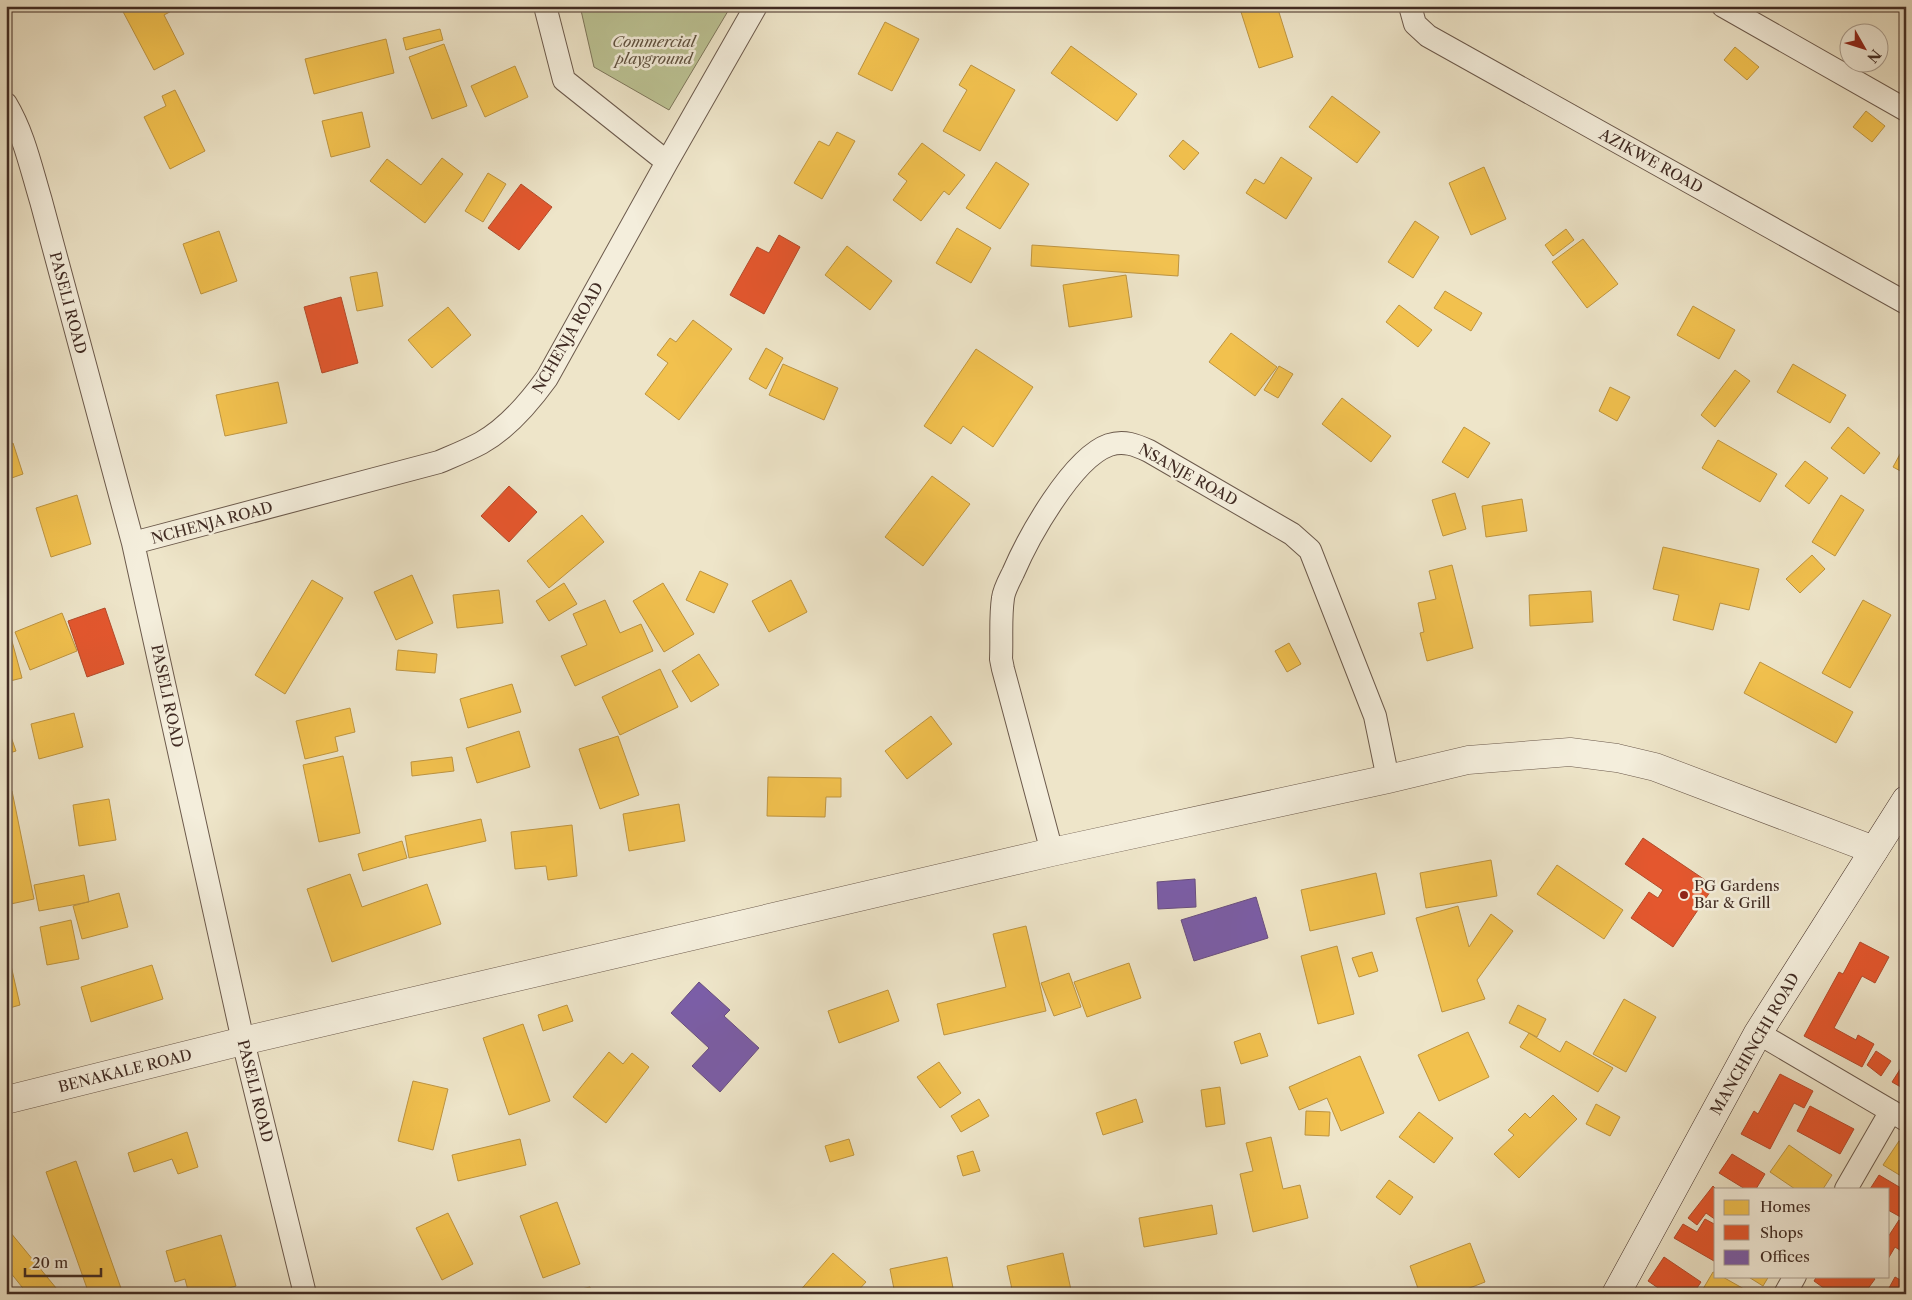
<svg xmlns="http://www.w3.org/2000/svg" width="1912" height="1300" viewBox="0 0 1912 1300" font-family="'Libre Caslon Text',serif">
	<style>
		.green { fill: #bcc394; stroke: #7e775c }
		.homes { fill: #f2c14e; stroke: #bd9441 }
		.shops { fill: #e4572e; stroke: #b34a2b }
		.offices { fill: #7b5ea7; stroke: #694f7f }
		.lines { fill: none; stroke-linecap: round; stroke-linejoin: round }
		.minor-casing { stroke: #6c5a4c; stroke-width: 24 }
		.tertiary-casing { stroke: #6c5a4c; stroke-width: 29 }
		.secondary-casing { stroke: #402b23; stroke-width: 29 }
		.minor { stroke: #f4eedc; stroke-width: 22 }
		.tertiary { stroke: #f4eedc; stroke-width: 28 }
		.secondary { stroke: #f4eedc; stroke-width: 28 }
		.poi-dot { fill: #8f2418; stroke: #f4eedc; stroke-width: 2 }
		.labels { text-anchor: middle; stroke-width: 5; stroke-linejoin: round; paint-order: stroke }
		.park-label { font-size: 15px; font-style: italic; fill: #5f513f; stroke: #f4eedc }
		.street-label { font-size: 15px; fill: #402b23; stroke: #f4eedc }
		.poi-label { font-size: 15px; fill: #402b23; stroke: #f4eedc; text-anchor: start }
	</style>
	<rect width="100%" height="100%" fill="#eee5c9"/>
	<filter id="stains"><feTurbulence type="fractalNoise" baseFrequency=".004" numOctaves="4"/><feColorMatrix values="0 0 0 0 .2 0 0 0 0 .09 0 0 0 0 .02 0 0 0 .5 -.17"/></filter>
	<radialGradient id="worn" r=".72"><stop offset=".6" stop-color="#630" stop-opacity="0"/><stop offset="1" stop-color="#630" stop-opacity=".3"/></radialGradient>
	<path class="green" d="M580,6H731L669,110L594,67Z"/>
	<path class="homes" d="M120,6H181L164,15L184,54L154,70Z
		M1257,6H1277L1293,57L1259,68L1241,12Z
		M885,22L919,39L892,91L858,74Z
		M440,29L443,40L406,50L403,38Z
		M386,39L394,73L314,94L305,59Z
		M444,44L467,106L432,119L409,57Z
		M1071,46L1137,94L1117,121L1051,73Z
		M1735,47L1759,67L1747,80L1724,60Z
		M971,65L1015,90L980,151L943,131L967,90L959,85Z
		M515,66L528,97L485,117L471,86Z
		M175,90L205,151L170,169L144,117L166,106L162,96Z
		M1332,96L1380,132L1357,163L1309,127Z
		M1866,111L1885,126L1872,142L1853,127Z
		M362,112L370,147L331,157L322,121Z
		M837,132L855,141L822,199L794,183L819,141L829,146Z
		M1183,140L1199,153L1184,170L1169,156Z
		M922,143L965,175L949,195L944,191L921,221L893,200L907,181L898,174Z
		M1281,157L1312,178L1286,219L1246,193L1255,179L1264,184Z
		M442,158L463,174L425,223L370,181L387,159L421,185Z
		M996,162L1029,184L1000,229L966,208Z
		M1484,167L1506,219L1471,235L1449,183Z
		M488,173L506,184L483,222L465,211Z
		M1415,221L1439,237L1413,278L1388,262Z
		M957,228L991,248L971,283L936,263Z
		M1566,229L1574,240L1553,256L1545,245Z
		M219,231L237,281L201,294L183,244Z
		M1583,239L1618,284L1587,308L1552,262Z
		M1032,245L1179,255L1178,276L1031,266Z
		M847,246L892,281L870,310L825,275Z
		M377,272L383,306L357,311L350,277Z
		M1126,275L1132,317L1069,327L1063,285Z
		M1445,291L1482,313L1471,331L1434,308Z
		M1399,305L1432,330L1418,347L1386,322Z
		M1693,306L1735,330L1719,359L1677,335Z
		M448,307L471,335L432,368L408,340Z
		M693,320L732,349L679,420L645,394L668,363L657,355L670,338L676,342Z
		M1231,333L1277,367L1255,396L1209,362Z
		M766,348L783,358L766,389L749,379Z
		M976,349L1033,387L993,447L963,426L951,444L924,426Z
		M6,361L11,389L6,390Z
		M783,364L838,388L824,420L769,395Z
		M1793,364L1846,395L1830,423L1777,392Z
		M1279,366L1293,374L1278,398L1264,390Z
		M1735,370L1750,381L1715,427L1701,415Z
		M278,382L287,423L225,436L216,395Z
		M1610,387L1630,397L1617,421L1599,411Z
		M1342,398L1391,436L1371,462L1322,424Z
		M1464,427L1490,443L1468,478L1442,462Z
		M1848,427L1880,453L1864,474L1831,448Z
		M1718,440L1777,474L1760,502L1702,468Z
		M13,443L23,474L6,480V446Z
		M1906,443V474L1893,467Z
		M1805,461L1828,478L1809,504L1785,486Z
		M932,476L970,504L923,566L885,537Z
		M1455,493L1466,529L1443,536L1432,500Z
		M77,495L91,544L51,557L36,508Z
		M1841,495L1864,510L1835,556L1812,542Z
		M1522,499L1527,531L1486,537L1482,506Z
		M582,515L604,542L549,588L527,561Z
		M1663,547L1759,569L1749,610L1720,603L1713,630L1673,620L1679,595L1653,589Z
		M1812,555L1825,569L1800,593L1786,579Z
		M1452,565L1473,648L1427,661L1420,633L1424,632L1418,603L1436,599L1429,571Z
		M700,571L728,584L714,613L686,600Z
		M412,575L433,623L396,640L374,592Z
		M312,580L343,598L285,694L255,675Z
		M791,580L807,612L769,632L752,601Z
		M564,583L577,604L549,621L536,601Z
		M663,583L694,634L664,652L633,601Z
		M499,590L503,623L457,628L453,595Z
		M1591,591L1593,622L1530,626L1529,595Z
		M605,600L620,633L641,624L653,651L575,686L561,656L587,645L573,614Z
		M1863,600L1891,615L1850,688L1822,673Z
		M62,613L77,651L30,670L15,632Z
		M6,619L22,678L6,682Z
		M1289,643L1301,664L1287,672L1275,651Z
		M398,650L437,654L435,673L396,670Z
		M699,654L719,685L691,702L672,671Z
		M1760,662L1853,712L1836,743L1744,693Z
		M660,669L678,707L620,735L602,697Z
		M512,684L521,712L468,728L460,699Z
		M350,708L355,732L335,737L338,751L305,759L296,721Z
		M74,713L83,747L39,759L31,724Z
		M931,716L952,744L907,779L885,751Z
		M6,731H9L16,751L6,754Z
		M519,731L530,767L477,783L466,748Z
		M618,736L639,795L600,809L579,749Z
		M343,756L360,833L319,842L303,765Z
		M452,757L454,771L412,776L411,762Z
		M768,777L841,778V797H826L825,817L767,816Z
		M12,791L34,899L6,905V793Z
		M109,799L116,840L79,846L73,805Z
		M679,804L685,841L629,851L623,814Z
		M481,819L486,841L409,858L405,836Z
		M572,825L577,876L548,880L546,866L515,869L511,832Z
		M402,841L407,858L363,871L358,854Z
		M1491,860L1497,896L1426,908L1420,873Z
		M1557,865L1623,910L1604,939L1537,894Z
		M1376,873L1385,914L1310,931L1301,890Z
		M350,874L362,907L427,884L441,924L332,962L307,889Z
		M84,875L89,902L39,911L34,885Z
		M119,893L128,927L82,939L73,906Z
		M1458,906L1469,947L1491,914L1513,931L1477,980L1485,999L1442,1012L1416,918Z
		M71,920L79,959L47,965L40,927Z
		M1026,926L1046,1011L944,1035L937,1004L1006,987L993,934Z
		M1337,946L1354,1014L1318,1024L1301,956Z
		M1372,952L1378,971L1359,977L1352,958Z
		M10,961L20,1005L6,1009V962Z
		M1129,963L1141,998L1087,1017L1074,982Z
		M152,965L163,999L91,1022L81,987Z
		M1069,973L1081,1007L1054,1016L1041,983Z
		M888,990L899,1021L839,1043L828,1011Z
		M1624,999L1656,1017L1626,1072L1593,1054Z
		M567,1005L573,1021L543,1031L538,1015Z
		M1518,1005L1546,1019L1537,1037L1509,1023Z
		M523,1024L550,1101L509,1115L483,1038Z
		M1468,1032L1489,1077L1439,1101L1418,1055Z
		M1260,1033L1268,1056L1241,1064L1234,1042Z
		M1529,1033L1560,1052L1566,1041L1613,1068L1598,1092L1520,1047Z
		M609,1052L623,1064L632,1053L649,1067L606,1123L573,1097Z
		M1360,1056L1384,1113L1341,1131L1327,1098L1299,1110L1289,1087Z
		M939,1062L961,1093L940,1108L917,1077Z
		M413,1081L448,1089L433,1150L398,1141Z
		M1220,1087L1225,1124L1206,1127L1201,1090Z
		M1553,1095L1577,1119L1519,1178L1494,1154L1514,1135L1508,1130L1525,1113L1530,1118Z
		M979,1099L989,1116L961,1132L951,1116Z
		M1136,1099L1143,1122L1103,1135L1096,1113Z
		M1596,1104L1620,1117L1610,1136L1586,1124Z
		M1306,1111L1330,1112L1329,1136L1305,1135Z
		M1419,1112L1453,1138L1434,1163L1399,1137Z
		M187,1132L198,1167L178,1174L172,1159L134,1172L128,1153Z
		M1271,1137L1283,1189L1300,1185L1308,1218L1253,1232L1240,1174L1253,1171L1246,1143Z
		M520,1139L526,1165L458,1181L452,1155Z
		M849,1139L854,1155L830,1162L825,1146Z
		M1899,1141L1906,1146V1179L1883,1165Z
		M1789,1145L1832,1175L1823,1189H1795L1770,1172Z
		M973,1151L980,1171L963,1176L957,1156Z
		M76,1161L123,1294H89L46,1172Z
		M1389,1180L1413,1197L1400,1215L1376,1197Z
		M557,1202L580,1264L543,1278L520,1216Z
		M1212,1205L1217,1234L1144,1247L1139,1218Z
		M448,1213L473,1264L442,1280L416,1228Z
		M6,1227L61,1294H29L26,1292L6,1267Z
		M221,1235L236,1286L208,1294H189L185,1279L175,1282L166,1251Z
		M1470,1243L1485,1282L1454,1294H1420L1410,1266Z
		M833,1253L866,1282L855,1294H797Z
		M1063,1253L1071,1290L1054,1294H1013L1007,1266Z
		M947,1257L954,1293L895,1294L890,1269Z
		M1713,1272L1716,1273V1276H1721L1753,1294H1700Z
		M1747,1276H1769L1763,1286Z
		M590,1287L592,1294H560Z"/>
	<path class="shops" d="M521,184L552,207L519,250L488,228Z
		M779,235L800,247L764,314L730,295L757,247L769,253Z
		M341,297L358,363L322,373L304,307Z
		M509,486L537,512L509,542L481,516Z
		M105,608L124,664L87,677L68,621Z
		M1643,838L1714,886L1673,947L1631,918L1649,892L1658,898L1663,890L1625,864Z
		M1860,942L1889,957L1875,983L1862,976L1834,1028L1856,1040L1858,1035L1874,1044L1862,1067L1804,1036L1839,972L1843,974Z
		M1876,1051L1891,1061L1881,1076L1867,1065Z
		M1906,1060V1090L1892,1082Z
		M1780,1074L1813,1091L1804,1108L1794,1103L1770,1149L1741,1134L1754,1111L1758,1114Z
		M1810,1106L1854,1129L1840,1154L1797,1131Z
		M1732,1154L1765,1174L1756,1189H1745L1719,1173Z
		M1879,1175L1906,1191V1220L1888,1210V1189H1870Z
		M1713,1186L1716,1189V1220L1706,1213L1697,1225L1688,1218Z
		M1705,1219L1716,1225V1257L1714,1261L1674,1238L1683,1224L1697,1232Z
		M1899,1220L1906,1224V1254L1895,1247L1888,1259V1237Z
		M1664,1257L1701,1282L1693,1294H1667L1648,1281Z
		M1817,1276H1871L1875,1279L1864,1294H1832L1814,1281Z
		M1895,1277L1906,1283V1294H1899L1889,1288Z"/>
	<path class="offices" d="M1195,879L1196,907L1158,909L1157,882Z
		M1256,897L1268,938L1194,961L1181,920Z
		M699,982L730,1010L724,1016L759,1048L720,1092L692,1066L709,1048L671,1013Z"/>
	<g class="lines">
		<g class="minor-casing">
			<path id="minor" d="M545,6L564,80L667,162
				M1410,6L1415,24L1428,36L1906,303
				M1723,6L1906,110
				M6,104C24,134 31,168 41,201L133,543L243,1041L305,1294
				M133,543L439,462C453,456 468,450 481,443C508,428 529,403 547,378L667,162L756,6
				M1052,852L1003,669L1001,659C1002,639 1000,618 1003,598C1004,590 1009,581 1013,573C1028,538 1072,458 1109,445C1124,440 1136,445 1149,451L1292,534L1310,550L1375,716L1388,779
				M1758,1033L1906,1120
				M1846,1189L1891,1111
				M1785,1294L1795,1276"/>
		</g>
		<g class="tertiary-casing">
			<path id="tertiary" d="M6,1100L243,1041L1052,852L1388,779L1468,760L1570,752L1617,758L1655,767L1874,850"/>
		</g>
		<g class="secondary-casing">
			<path id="secondary" d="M1616,1294L1758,1033L1906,800"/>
		</g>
		<use href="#minor" class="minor"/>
		<use href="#tertiary" class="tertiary"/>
		<use href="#secondary" class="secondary"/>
	</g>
	<circle class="poi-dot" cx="1684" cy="895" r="5"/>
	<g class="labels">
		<g class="park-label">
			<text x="654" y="47">Commercial<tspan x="654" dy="17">playground</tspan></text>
		</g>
		<g class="street-label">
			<text transform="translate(1651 161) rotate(29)" y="5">AZIKWE ROAD</text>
			<text transform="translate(68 303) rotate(75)" y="5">PASELI ROAD</text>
			<text transform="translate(568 338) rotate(-60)" y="5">NCHENJA ROAD</text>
			<text transform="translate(1188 475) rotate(29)" y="5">NSANJE ROAD</text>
			<text transform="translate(212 523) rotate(-15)" y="5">NCHENJA ROAD</text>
			<text transform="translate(167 696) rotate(78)" y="5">PASELI ROAD</text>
			<text transform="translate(1755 1044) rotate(-60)" y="5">MANCHINCHI ROAD</text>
			<text transform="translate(125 1071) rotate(-14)" y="5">BENAKALE ROAD</text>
			<text transform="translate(255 1091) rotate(76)" y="5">PASELI ROAD</text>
		</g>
		<g class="poi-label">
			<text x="1694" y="891">PG Gardens<tspan x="1694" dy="17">Bar &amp; Grill</tspan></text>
		</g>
	</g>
	<rect width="1912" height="1300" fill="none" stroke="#eee5c9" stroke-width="25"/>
	<rect x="8" y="8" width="1897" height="1285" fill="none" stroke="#402b23" stroke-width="2.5"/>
	<rect x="12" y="12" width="1887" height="1275" fill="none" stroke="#402b23"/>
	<rect x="1714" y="1188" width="175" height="90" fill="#f4eedc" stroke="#aca092"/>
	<rect x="1724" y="1200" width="25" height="15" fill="#f2c14e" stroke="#aca092"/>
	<text x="1760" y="1212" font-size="15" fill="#402b23">Homes</text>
	<rect x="1724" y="1225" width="25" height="15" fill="#e4572e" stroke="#aca092"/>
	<text x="1760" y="1238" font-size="15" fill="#402b23">Shops</text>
	<rect x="1724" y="1250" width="25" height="15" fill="#7b5ea7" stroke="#aca092"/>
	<text x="1760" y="1262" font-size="15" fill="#402b23">Offices</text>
	<g transform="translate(1864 48) rotate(129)"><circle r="24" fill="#f4eedc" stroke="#aca092"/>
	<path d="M0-4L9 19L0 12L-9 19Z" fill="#8f2418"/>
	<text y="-8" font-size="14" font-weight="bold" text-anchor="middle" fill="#402b23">N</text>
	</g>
	<path d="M25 1268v8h76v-8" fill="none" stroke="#402b23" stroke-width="2.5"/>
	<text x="32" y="1268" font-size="15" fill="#402b23" stroke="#f4eedc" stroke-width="4" paint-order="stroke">20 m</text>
	<rect width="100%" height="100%" filter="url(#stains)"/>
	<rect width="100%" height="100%" fill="url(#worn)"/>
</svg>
